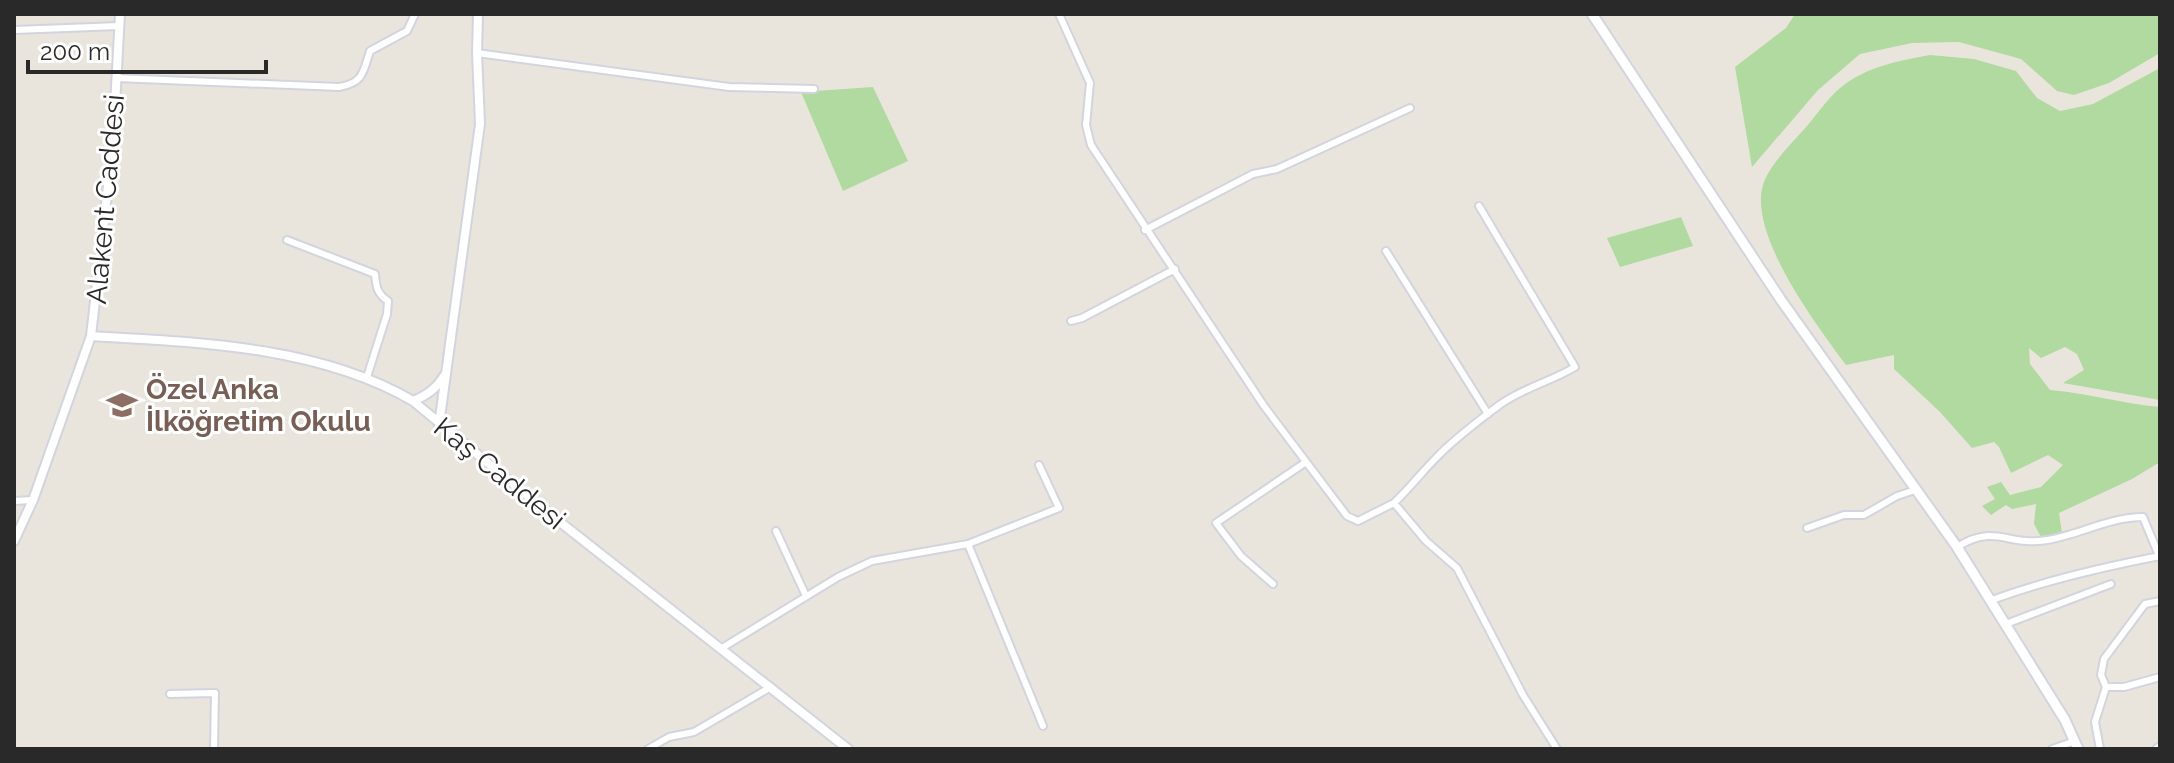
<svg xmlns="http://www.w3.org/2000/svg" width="2174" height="763" viewBox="0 0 2174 763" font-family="Raleway,sans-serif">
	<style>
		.green { fill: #b0da9f }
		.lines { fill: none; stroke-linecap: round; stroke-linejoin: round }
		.minor-casing { stroke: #d2d4e0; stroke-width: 10 }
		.tertiary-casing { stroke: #d2d4e0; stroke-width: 12 }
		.secondary-casing { stroke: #d2d4e0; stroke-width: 13 }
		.minor { stroke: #fff; stroke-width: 6 }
		.tertiary { stroke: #fff; stroke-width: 8 }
		.secondary { stroke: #fff; stroke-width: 9 }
		.labels { text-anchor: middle; stroke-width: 6; stroke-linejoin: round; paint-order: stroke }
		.street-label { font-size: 28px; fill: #292929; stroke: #fff }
		.education-label { font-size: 28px; font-weight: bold; fill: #785e54; stroke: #fff; text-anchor: start }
	</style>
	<rect width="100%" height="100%" fill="#e9e5dc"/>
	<path class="green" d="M1795,14H2160V53L2109,83L2074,95L2057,91L2021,59L1959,42L1912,43L1860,54L1818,90L1752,167L1735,67L1786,28Z
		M1930,55L1974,59L2016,71L2037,98L2060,111L2093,104L2160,68V400L2063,383L2084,370L2077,354L2065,347L2041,358L2029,348L2030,364L2050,390C2088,393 2123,404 2160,407V462L2132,479L2059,513L2062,533L2041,537L2034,524L2036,504L2012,509L2006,505L1991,515L1982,506L1995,499L1987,487L2001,482L2010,495L2041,487L2063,465L2048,455L2011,473L1999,447L1994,442L1972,448L1940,412L1894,369V355L1846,365C1818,327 1748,235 1763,185C1768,166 1794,141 1807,126C1818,113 1830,95 1844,85C1869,66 1899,61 1930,55Z
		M873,87L908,161L843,191L801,92Z
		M1681,217L1693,246L1620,267L1607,238Z"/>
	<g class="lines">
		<g class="minor-casing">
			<path id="minor" d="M1059,14L1090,83L1086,125L1091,145L1264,406L1347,516L1358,521L1394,503L1426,541L1457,568L1523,695L1557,749
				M14,30L119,26
				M477,53L729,87L814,89
				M116,78L339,87C363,83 363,73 370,51L407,31L415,14
				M1145,230L1253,174L1277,169L1410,108
				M287,240L375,274C376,286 377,294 388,301L387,314L367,377
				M1386,251L1488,414
				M1071,321L1082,318L1175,269
				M14,501L33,500
				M1394,503C1409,489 1421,473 1436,458C1454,439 1477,422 1498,406C1522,388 1550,382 1575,367L1479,206
				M1807,528L1844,515H1864L1897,496L1915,490
				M776,531L806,596
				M968,544L1043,726
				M1957,547C1995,523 2008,547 2047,540C2079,535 2109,517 2143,517L2160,558
				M1273,584L1241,556L1216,523L1306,462
				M1992,600C2046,580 2103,567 2160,556
				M2006,624L2111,584
				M722,648L838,577L872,561L968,544L1059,508L1039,465
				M2106,687L2101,675L2104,659L2145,604L2160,601
				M170,694L215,693L214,749
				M648,749L669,737L694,732L771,687
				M2052,749L2075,741
				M2100,749L2095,722L2106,687H2124L2160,677
				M2156,749L2160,746"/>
		</g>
		<g class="tertiary-casing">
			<path id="tertiary" d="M91,336C197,342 319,346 413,401L541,507L848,749
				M413,401C427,395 436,389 444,376
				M439,425L480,124L477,53L478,14
				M14,541L33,500L91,336L113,141L120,14"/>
		</g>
		<g class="secondary-casing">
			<path id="secondary" d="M1592,14L1781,300L1957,547L2065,720L2078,749"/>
		</g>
		<use href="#minor" class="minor"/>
		<use href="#tertiary" class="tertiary"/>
		<use href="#secondary" class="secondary"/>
	</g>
	<defs>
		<g id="school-bare" transform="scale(2.4)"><path d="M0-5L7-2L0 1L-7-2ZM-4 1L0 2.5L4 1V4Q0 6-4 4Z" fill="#8d6e63" stroke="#fff" stroke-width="2.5" paint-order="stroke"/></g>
	</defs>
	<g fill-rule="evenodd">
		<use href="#school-bare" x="122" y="405"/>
	</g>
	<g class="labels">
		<g class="street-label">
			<text transform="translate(105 199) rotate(-85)" y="10">Alakent Caddesi</text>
			<text transform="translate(500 473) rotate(39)" y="10">Kaş Caddesi</text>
		</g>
		<g class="education-label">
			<text x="146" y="399">Özel Anka<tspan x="146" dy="32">İlköğretim Okulu</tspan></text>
		</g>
	</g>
	<rect width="2174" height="763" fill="none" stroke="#292929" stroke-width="32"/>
	<path d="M28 60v12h238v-12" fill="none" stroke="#292929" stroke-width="4"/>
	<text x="40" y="60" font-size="24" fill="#292929" stroke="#ffffff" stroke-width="6" paint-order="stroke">200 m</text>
</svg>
